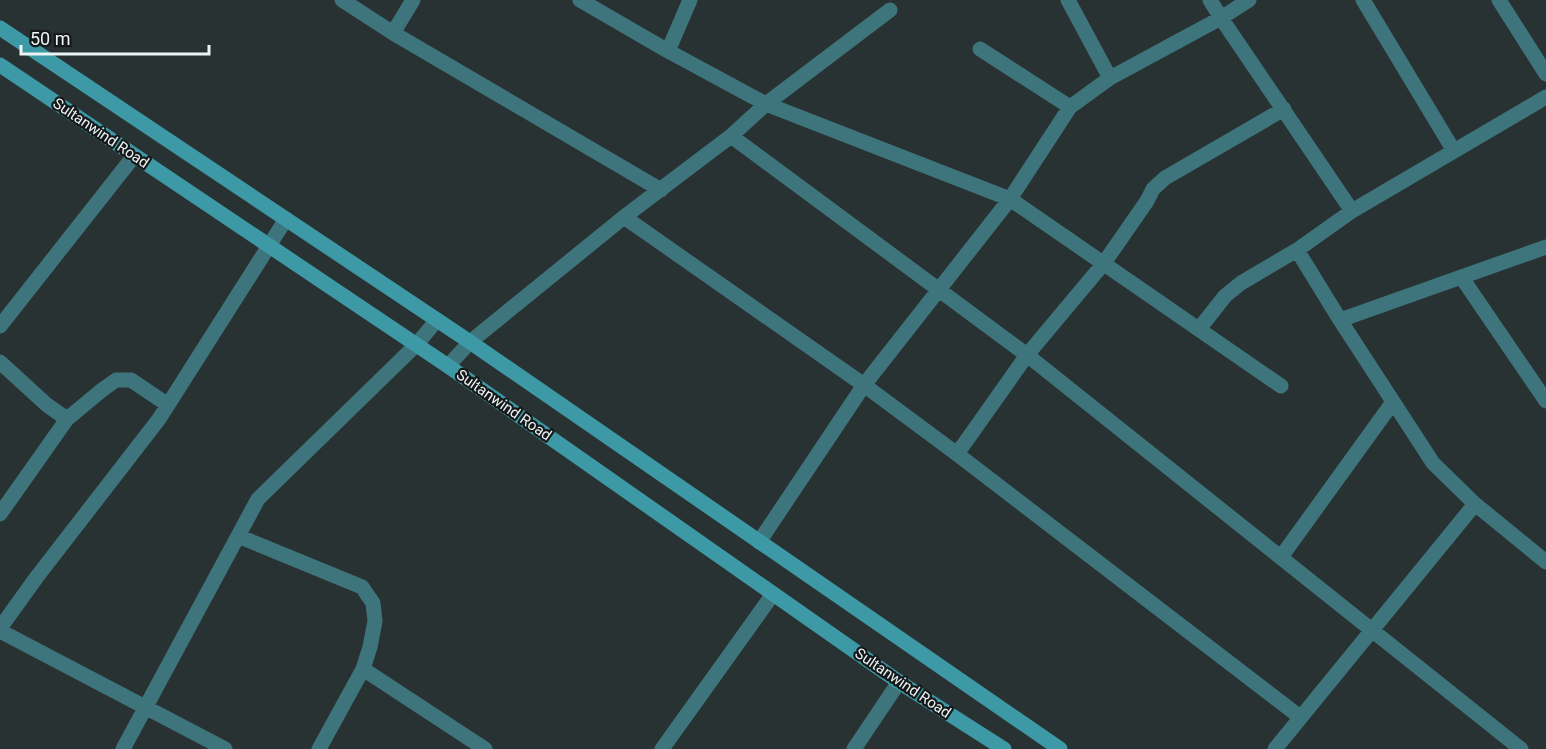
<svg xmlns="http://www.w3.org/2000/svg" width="1546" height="749" viewBox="0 0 1546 749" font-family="Roboto,sans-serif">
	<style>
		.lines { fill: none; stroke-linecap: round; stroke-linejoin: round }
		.minor { stroke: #3e747b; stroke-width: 15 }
		.secondary { stroke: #3c99a5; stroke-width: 15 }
		.labels { text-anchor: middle; stroke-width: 4.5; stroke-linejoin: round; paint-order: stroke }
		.street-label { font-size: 15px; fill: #edf3f4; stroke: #15191a }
	</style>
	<rect width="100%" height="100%" fill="#293233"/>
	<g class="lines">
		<path class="minor" d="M342,0L393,33L661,190
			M580,0L668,51L766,104L1010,199L1070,107L1110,78L1221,18L1249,0
			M1068,0L1110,78
			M1210,0L1221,18L1352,211
			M1363,0L1454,151
			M1499,0L1546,74
			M393,33L413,0
			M980,49L1070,107
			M668,51L690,0
			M731,136L1027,355L1521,749
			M624,217L864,385L957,454L1300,717
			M1462,278L1546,401
			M1340,320L1546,247
			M0,326L134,156
			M1199,329L1225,296L1241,283L1297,250
			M0,362L47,405L67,419L0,514
			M448,366L470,342L624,217L731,136L766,104L890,10
			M67,419L102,390L116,380H131L168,405
			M957,454L1027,355L1104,263L1147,201L1153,189L1165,178L1284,109
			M1475,504L1546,562
			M238,536L362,587L373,603L375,621L370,647L363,669L319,749
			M759,542L864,385L1010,199L1281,386
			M1281,557L1393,402
			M0,628L36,578L159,419L286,219
			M0,631L225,749
			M363,669L485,749
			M123,749L258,499L416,345L437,320
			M662,749L773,594
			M854,749L899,682
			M1275,749L1475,504L1433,463L1340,320L1297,250L1352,211L1546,97"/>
		<path class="secondary" d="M0,28L470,342L1060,749
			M0,65L448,366L899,682L1004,749"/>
	</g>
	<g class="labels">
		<g class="street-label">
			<text transform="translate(101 133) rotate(34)" y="5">Sultanwind Road</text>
			<text transform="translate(504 405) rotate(35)" y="5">Sultanwind Road</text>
			<text transform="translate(903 683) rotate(34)" y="5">Sultanwind Road</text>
		</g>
	</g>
	<path d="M21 45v9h188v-9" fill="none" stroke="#edf3f4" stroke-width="3"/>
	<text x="30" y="45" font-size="18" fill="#edf3f4" stroke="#15191a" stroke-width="4.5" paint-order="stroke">50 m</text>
</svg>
